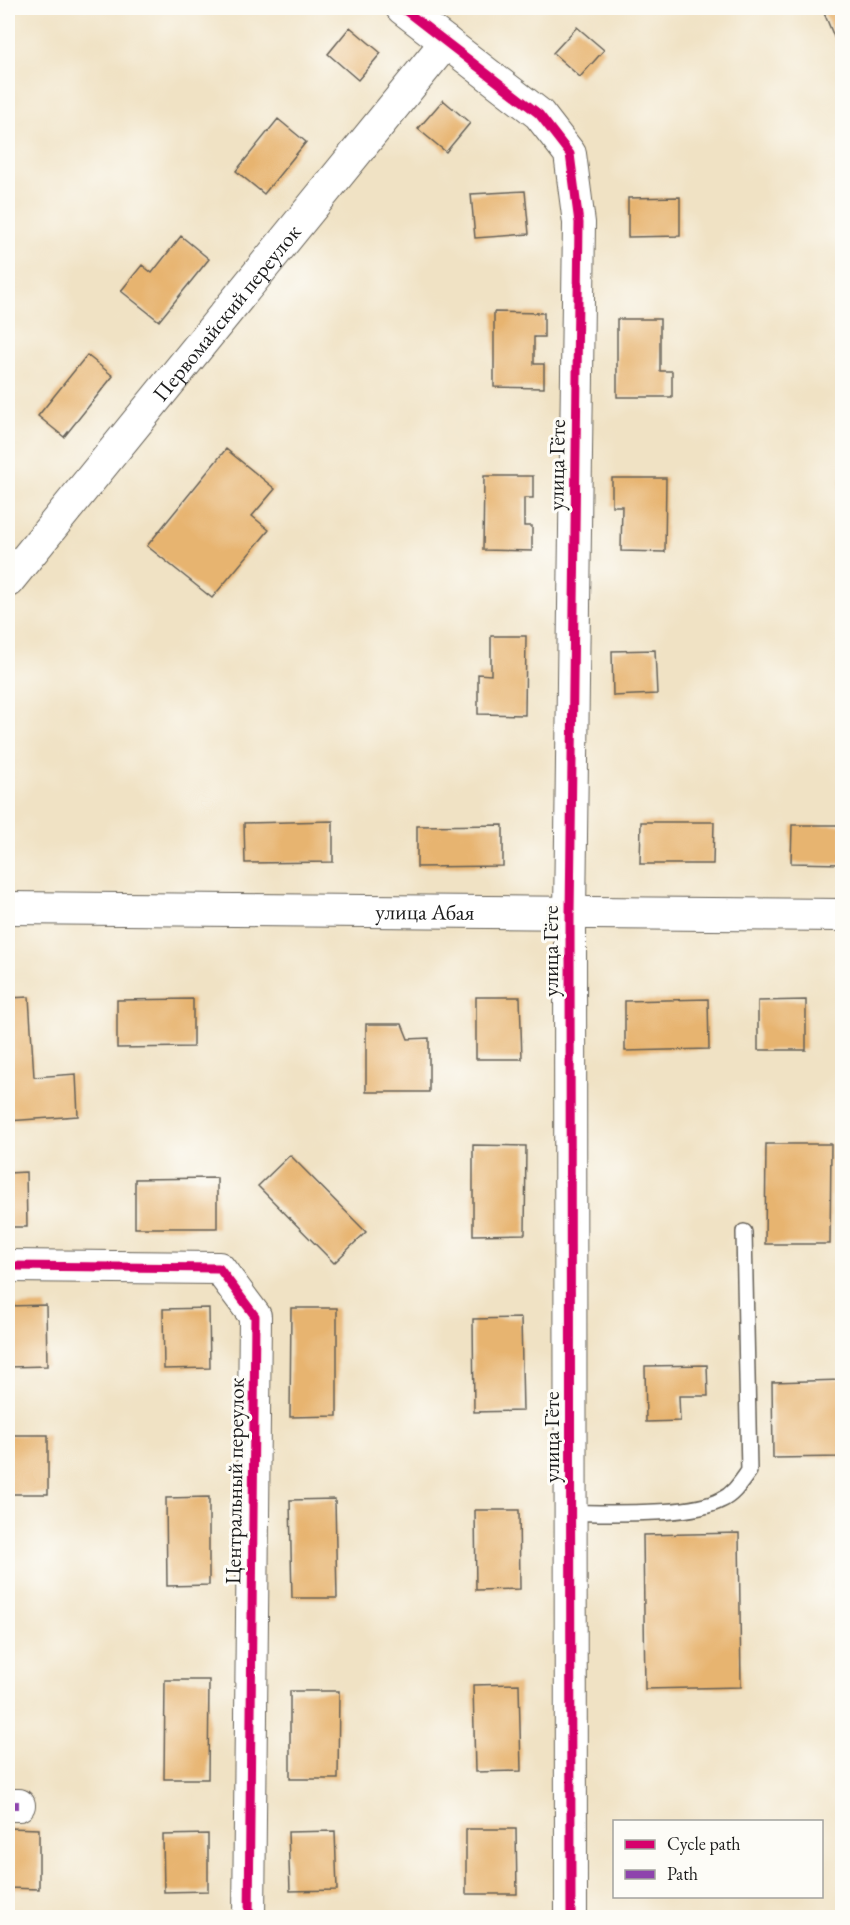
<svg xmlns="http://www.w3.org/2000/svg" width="850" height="1925" viewBox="0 0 850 1925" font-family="'EB Garamond',serif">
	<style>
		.building { fill: #e7b470 }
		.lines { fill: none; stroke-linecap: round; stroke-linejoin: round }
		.lane-casing { stroke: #666157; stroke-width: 18 }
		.street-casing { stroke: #666157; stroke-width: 34 }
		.lane { stroke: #fff; stroke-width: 15 }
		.street { stroke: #fff; stroke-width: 32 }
		.quiet { stroke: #8e44ad; stroke-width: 8; stroke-dasharray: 15 8; stroke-linecap: butt }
		.cycleway-casing { stroke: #fdfcf7; stroke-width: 13 }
		.cycleway { stroke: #d6006c; stroke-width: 9 }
		.labels { text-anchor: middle; stroke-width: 6; stroke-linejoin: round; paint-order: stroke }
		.street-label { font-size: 22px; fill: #1c1c1c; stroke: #fdfcf7 }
	</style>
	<rect width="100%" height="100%" fill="#fdfcf7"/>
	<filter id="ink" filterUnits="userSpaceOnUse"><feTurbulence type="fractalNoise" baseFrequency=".0167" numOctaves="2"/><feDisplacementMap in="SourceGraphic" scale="12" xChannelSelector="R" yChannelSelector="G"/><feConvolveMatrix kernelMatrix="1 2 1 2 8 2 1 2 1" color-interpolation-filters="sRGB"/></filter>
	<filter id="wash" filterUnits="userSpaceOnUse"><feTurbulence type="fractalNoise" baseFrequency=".008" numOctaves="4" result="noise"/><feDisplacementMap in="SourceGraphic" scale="24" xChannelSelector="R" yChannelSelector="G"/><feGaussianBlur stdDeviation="1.35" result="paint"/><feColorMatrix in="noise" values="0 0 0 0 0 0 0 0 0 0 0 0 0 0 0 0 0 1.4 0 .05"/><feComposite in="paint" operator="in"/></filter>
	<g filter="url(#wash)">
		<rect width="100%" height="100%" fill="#f0e2c4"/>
		<g id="blocks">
			<path class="building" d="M822,8H842V56Z
				M350,27L381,53L358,80L328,54Z
				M577,27L604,50L580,77L553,53Z
				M443,100L470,123L446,152L418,129Z
				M278,119L306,142L264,194L236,171Z
				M525,191L529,234L475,238L471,194Z
				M680,197V236L628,237V198Z
				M181,236L209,259L159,321L121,291L142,265L152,273Z
				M494,312L544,313V337H534V364H544V388L494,387Z
				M617,319H660V371H672V397H617Z
				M87,355L113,376L64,437L38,416Z
				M226,449L275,489L252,516L269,530L212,598L147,546Z
				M484,476H533V498H524V526H532V551L483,550Z
				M612,478H666L665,552L621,551L622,506H612Z
				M840,479H842V549H840Z
				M491,636H526L525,715L478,714V674L491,675Z
				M655,650L657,694L613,696L612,651Z
				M333,821V862L245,863L244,823Z
				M641,822H714L713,864H640Z
				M503,825V866L417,867V826Z
				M792,825H842V864L791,863Z
				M29,997L34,1077L76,1074L78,1116L8,1121V998Z
				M476,997H520L522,1059H476Z
				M193,999V1047L117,1048V1000Z
				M708,999L709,1049L625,1051V1001Z
				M806,1000V1050H758V1001Z
				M366,1024H402L408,1039L429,1038V1092H366Z
				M766,1144H831L830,1244H765Z
				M473,1145L526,1146L525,1234L473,1235Z
				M290,1155L366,1232L334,1263L258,1186Z
				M26,1172L27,1227H8V1173Z
				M217,1178V1228H135V1179Z
				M46,1305L47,1366L8,1367V1306Z
				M209,1308L210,1368L164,1369L163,1309Z
				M291,1308H337V1416L290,1417Z
				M521,1318L523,1411L474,1412L473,1319Z
				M707,1365L708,1396H679L680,1421L646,1422L645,1366Z
				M842,1380V1457L773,1458L772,1382Z
				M8,1435H48V1494H8Z
				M209,1497V1585L167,1586L166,1498Z
				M335,1499L337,1598H292L290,1500Z
				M475,1510H519L520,1589L476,1590Z
				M739,1533L741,1687L645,1689L643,1535Z
				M165,1680H209L208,1779H164Z
				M519,1684L521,1771L475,1772L473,1685Z
				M290,1691H339L338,1779H290Z
				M8,1828L39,1829V1889L8,1888Z
				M466,1829H516L517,1894H466Z
				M335,1831L337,1890L290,1891L288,1832Z
				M208,1834V1891L164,1892L163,1835Z"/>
		</g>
	</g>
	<g filter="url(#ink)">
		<use href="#blocks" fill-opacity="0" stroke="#666157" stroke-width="1.5"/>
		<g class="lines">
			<g class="lane-casing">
				<path id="lane" d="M571,1513C609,1512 689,1517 721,1500C734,1494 741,1482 749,1471L744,1232"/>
			</g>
			<g class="street-casing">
				<g id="street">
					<path d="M402,8L539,114L570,154L579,223L570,913L571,1918"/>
					<path id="s1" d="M8,581L446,42"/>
					<path id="s2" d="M8,908L842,915"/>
					<path d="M8,1266L219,1268L255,1316L249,1918"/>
					<path d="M8,1805H19"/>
				</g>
			</g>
			<use href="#lane" class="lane"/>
			<use href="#street" class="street"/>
			<path class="quiet" d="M8,1805H19"/>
			<g class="cycleway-casing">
				<path id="cycleway" d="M402,8L539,114L570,154L579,223L570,913L571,1918
					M8,1266L219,1268L255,1316L249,1918"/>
			</g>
			<use href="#cycleway" class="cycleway"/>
		</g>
	</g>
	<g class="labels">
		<g class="street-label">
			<text dy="8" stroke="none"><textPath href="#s1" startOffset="346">Первомайский переулок</textPath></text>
			<text transform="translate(556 465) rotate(-89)" y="8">улица Гёте</text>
			<text dy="8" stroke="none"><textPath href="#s2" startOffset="417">улица Абая</textPath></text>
			<text transform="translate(550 951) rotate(-90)" y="8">улица Гёте</text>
			<text transform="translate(551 1437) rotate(-90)" y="8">улица Гёте</text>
			<text transform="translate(234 1481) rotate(-89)" y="8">Центральный переулок</text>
		</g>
	</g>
	<rect width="850" height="1925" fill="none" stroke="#fdfcf7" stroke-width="30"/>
	<rect x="613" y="1820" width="210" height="78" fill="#fdfcf7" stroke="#a3a29f" stroke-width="1.5"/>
	<rect x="625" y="1840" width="30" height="9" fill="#d6006c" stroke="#a3a29f" stroke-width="1.5"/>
	<text x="667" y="1850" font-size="18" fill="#1c1c1c">Cycle path</text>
	<rect x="625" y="1870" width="30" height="9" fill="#8e44ad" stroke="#a3a29f" stroke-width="1.5"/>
	<text x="667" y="1880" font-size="18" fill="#1c1c1c">Path</text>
</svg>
